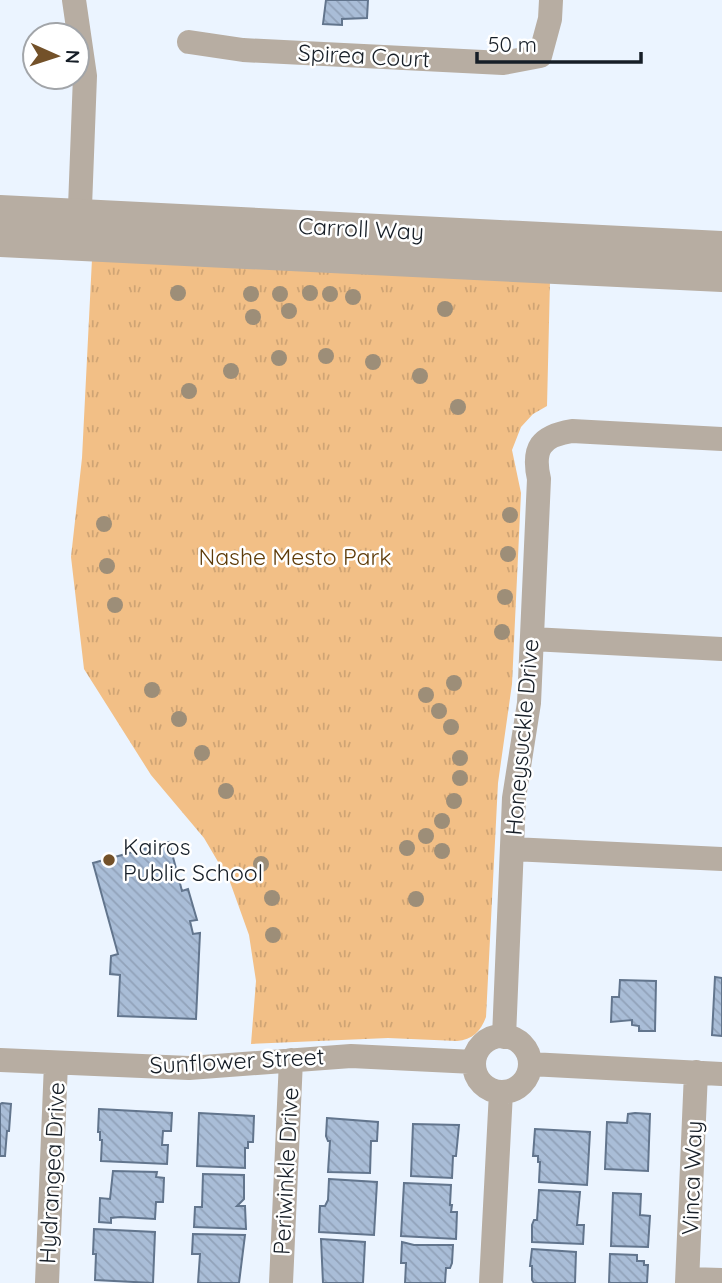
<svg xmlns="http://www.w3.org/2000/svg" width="722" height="1283" viewBox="0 0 722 1283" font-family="Quicksand,sans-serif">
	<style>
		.park { fill: url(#park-tufts) }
		.building { fill: url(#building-back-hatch); stroke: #62758d; stroke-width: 2 }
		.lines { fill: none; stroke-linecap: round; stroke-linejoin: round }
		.minor { stroke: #b7ada2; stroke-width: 24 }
		.tertiary { stroke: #b7ada2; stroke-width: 32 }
		.tree { fill: #9d8e78 }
		.poi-dot { fill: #735129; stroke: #fff; stroke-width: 2.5 }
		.labels { text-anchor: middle; stroke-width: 5; stroke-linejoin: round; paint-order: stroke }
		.street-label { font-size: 23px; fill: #161e27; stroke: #fff }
		.park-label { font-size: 23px; fill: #5e3b09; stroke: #fff }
		.poi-label { font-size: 23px; fill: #161e27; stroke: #fff; text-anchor: start }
	</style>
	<defs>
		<pattern id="park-tufts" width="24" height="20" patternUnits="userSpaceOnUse" patternTransform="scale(1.75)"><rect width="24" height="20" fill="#f2bf86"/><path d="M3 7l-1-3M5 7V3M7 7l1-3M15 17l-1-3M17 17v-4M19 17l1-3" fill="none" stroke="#cfa474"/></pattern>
		<pattern id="building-back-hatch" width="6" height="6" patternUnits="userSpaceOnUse" patternTransform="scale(1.75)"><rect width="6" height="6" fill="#a9bdd7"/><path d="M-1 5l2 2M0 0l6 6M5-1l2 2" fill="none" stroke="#91a2b9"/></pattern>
	</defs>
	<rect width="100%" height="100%" fill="#ebf4ff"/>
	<path class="park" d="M92,259L550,281L547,406L533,414L521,427L512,450L521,493L512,684L498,783L486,1017C481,1031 472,1040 457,1041L388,1038L251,1044L256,981L249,935L230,882L204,838L151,775L84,669L71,557L82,458Z"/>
	<path class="building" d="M326,0H368L367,18L342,19V25L323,24Z
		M169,842L182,891L188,889L197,920L190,921L193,934L200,933L196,1019L118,1016L120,975L110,974L111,956L118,954L93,863Z
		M715,977L722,978V1036L712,1035Z
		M620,980L656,981L655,1031H639V1026L632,1025V1020L611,1022L612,997H619Z
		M2,1103L11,1104L9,1131H7L5,1156H0V1104Z
		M99,1109L172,1113L171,1131H163L162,1145H168L167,1164L101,1161L102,1140H100V1132H98Z
		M199,1113L254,1116L253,1142H248V1148H245V1168L197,1166Z
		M635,1113L650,1114L648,1171L605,1169L607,1122L627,1123L628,1114Z
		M327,1118L378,1122L377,1141H371L370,1173L328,1172L330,1141H328L326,1136Z
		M413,1124L459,1125L456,1156H453L452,1178L411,1176Z
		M535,1129L590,1132L587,1185L539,1182L540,1162H538V1156H533Z
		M113,1171L157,1172L156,1177L164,1178L163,1202H156L155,1219L120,1217L111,1218V1223L99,1222L100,1198L110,1199Z
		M203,1174L244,1175V1199L237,1206H245L246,1229L194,1227L195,1207H202Z
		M329,1179L377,1182L374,1235L319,1232L320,1206H325L328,1200Z
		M404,1183L451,1185L450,1205H452L451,1212H457L456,1239L401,1236Z
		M539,1190L580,1192L577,1225H584L583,1244L532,1242V1225L534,1220H537Z
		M613,1193L641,1194L640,1215L650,1216L648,1247L611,1246Z
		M94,1229L155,1232L153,1283L95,1280L96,1254H93Z
		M193,1234L245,1235L239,1283H198L200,1254H192Z
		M321,1239L365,1242L363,1283H323Z
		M402,1242L414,1245H453L452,1263L450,1268H446L445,1283H405L406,1263H401Z
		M532,1249L576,1252L575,1283H534L532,1280V1266H530Z
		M610,1254L637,1255V1261H644V1265H648L647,1283H609Z"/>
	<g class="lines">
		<path class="minor" d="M74,0L85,76L79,233
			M189,42L243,50L503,63L540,56L550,19L551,0
			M532,639L722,649
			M512,849L722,859
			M474 1064a28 28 0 1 1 56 0a28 28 0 1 1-56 0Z
			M504,1037L514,798L529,703L539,479C532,448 541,436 572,431L722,439
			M0,1060L189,1068L351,1056L474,1062
			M530,1064L722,1074
			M688,1279L722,1280
			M47,1283L56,1063
			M281,1283L291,1060
			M491,1283L501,1092
			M687,1283L696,1072"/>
		<path class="tertiary" d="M0,211L722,247
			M0,241L722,276"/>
	</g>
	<g class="tree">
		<circle cx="178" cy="293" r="8"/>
		<circle cx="310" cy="293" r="8"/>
		<circle cx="251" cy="294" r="8"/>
		<circle cx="280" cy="294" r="8"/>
		<circle cx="330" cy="294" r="8"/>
		<circle cx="353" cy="297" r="8"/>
		<circle cx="445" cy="309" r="8"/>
		<circle cx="289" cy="311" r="8"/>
		<circle cx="253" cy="317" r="8"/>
		<circle cx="326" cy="356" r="8"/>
		<circle cx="279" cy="358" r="8"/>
		<circle cx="373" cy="362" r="8"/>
		<circle cx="231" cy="371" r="8"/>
		<circle cx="420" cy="376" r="8"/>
		<circle cx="189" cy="391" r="8"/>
		<circle cx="458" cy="407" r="8"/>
		<circle cx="510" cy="515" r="8"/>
		<circle cx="104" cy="524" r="8"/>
		<circle cx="508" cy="554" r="8"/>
		<circle cx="107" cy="566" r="8"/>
		<circle cx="505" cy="597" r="8"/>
		<circle cx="115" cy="605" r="8"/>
		<circle cx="502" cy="632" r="8"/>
		<circle cx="454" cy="683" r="8"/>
		<circle cx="152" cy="690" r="8"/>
		<circle cx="426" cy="695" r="8"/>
		<circle cx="439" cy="711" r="8"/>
		<circle cx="179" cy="719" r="8"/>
		<circle cx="451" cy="727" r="8"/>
		<circle cx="202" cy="753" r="8"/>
		<circle cx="460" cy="758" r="8"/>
		<circle cx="460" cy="778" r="8"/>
		<circle cx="226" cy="791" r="8"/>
		<circle cx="454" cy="801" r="8"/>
		<circle cx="442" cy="821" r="8"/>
		<circle cx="426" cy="836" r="8"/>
		<circle cx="407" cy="848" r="8"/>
		<circle cx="442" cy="851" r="8"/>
		<circle cx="261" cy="864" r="8"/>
		<circle cx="272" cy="898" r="8"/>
		<circle cx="416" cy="899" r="8"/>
		<circle cx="273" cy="935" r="8"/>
	</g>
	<circle class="poi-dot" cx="109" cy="860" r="7"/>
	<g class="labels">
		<g class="street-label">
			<text transform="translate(364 56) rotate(3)" y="8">Spirea Court</text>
			<text transform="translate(361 229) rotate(3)" y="8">Carroll Way</text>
			<text transform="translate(522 737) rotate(-85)" y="8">Honeysuckle Drive</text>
			<text transform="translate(237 1061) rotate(-3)" y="8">Sunflower Street</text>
			<text transform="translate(286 1171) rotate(-87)" y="8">Periwinkle Drive</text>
			<text transform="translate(52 1173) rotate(-87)" y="8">Hydrangea Drive</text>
			<text transform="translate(692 1178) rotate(-88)" y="8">Vinca Way</text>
		</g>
		<g class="park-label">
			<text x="295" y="565">Nashe Mesto Park</text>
		</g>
		<g class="poi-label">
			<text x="123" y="855">Kairos<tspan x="123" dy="26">Public School</tspan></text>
		</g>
	</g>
	<g transform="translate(56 56) rotate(93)"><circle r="33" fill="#ffffff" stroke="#a2a5a9" stroke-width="2"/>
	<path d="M0-5L12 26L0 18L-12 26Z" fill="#735129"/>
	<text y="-10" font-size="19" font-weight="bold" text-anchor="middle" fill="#161e27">N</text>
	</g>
	<path d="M477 52v10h164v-10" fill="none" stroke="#161e27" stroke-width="3.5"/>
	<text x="488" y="52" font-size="21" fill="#161e27" stroke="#ffffff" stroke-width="5" paint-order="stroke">50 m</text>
</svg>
